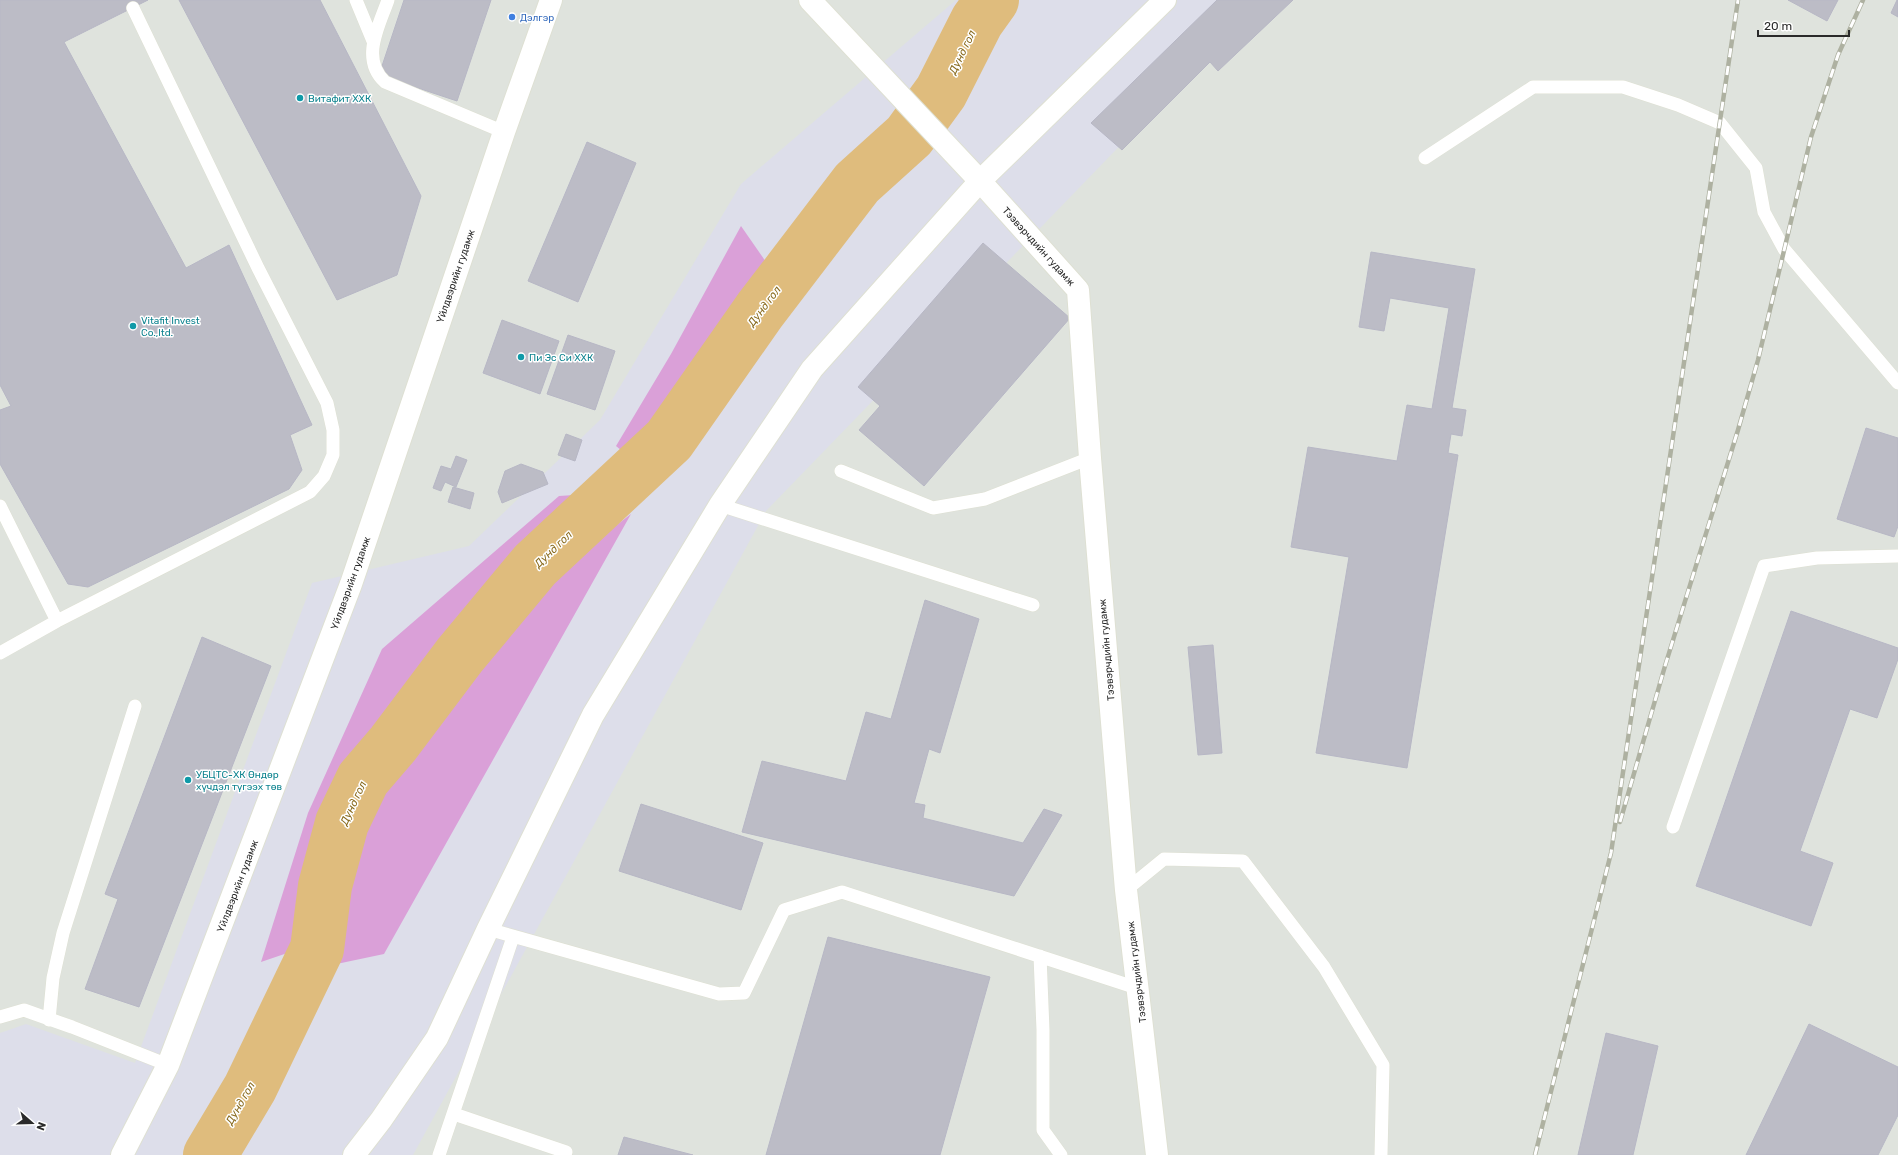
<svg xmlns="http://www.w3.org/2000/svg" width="1898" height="1155" viewBox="0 0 1898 1155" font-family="Rubik,sans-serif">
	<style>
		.industrial { fill: #dfe3dd }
		.green { fill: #daa0d8 }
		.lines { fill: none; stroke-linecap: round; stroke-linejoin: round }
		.river { stroke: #dfbc7d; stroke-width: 54 }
		.building { fill: #bcbcc6; stroke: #b7b7c5 }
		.lane-casing { stroke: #dee0d3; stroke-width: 14 }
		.street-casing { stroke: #dee0d3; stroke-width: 24 }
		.secondary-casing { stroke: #dee0d3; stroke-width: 24 }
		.lane { stroke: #fff; stroke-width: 13 }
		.street { stroke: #fff; stroke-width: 22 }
		.secondary { stroke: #fff; stroke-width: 22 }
		.rail-casing { stroke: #aeb1a1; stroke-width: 4.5 }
		.rail { stroke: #fff; stroke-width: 3; stroke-dasharray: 9; stroke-linecap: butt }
		.shop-dot { fill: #3f7fe0; stroke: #fff; stroke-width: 1.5 }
		.culture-dot { fill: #0f9aa8; stroke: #fff; stroke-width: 1.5 }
		.labels { text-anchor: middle; stroke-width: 3; stroke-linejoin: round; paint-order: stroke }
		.shop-label { font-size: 10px; fill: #366cbe; stroke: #fff; text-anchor: start }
		.culture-label { font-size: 10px; fill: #0d838f; stroke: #fff; text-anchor: start }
		.street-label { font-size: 10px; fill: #2a2a2a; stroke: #fff }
		.water-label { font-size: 11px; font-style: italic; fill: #896b1e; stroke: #fff }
	</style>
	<rect width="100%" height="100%" fill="#dddeea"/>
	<path class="industrial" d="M0,0H956L741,184L600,420L469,546L312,583L135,1063L26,1024L0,1033Z
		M1261,0H1898V1155H413L766,511Z"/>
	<path class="green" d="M741,226L766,262L705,370L633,460L616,446L671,354Z
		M589,494L530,552L373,750L326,838L302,948L261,962L308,813L382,649L559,496Z
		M631,514L384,954L327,966L351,841L387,766L554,573Z"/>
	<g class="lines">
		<path class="river" d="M210,1155L250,1088L317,949L325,886L342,823L363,779L393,744L460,655L535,565L669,440L760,310L857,183L909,136L941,92L977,21L992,0"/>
	</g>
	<path class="building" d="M0,0H148L64,42L186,268L229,245L312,425L290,435L302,470L289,489L88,587L68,584L0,464V410L11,406L0,385Z
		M179,0H320L421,196L397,275L337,300Z
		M404,0H491L457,101L379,75Z
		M1217,0H1293L1218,71L1210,62L1122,150L1091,123Z
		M1788,0H1838L1827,21Z
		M1897,0H1898V17L1891,13Z
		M587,142L636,163L578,302L528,281Z
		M983,243L1070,318L924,486L859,430L880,406L858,387Z
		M1371,252L1475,269L1452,408L1466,410L1462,436L1451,434L1448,453L1458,455L1407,768L1316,753L1349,557L1291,547L1308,447L1397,461L1407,405L1432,409L1449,308L1390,298L1384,331L1359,327Z
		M502,320L559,341L540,394L483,373Z
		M568,335L615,351L595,410L547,394Z
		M1866,428L1898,438V526L1894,537L1837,519Z
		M566,434L582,440L575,461L558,455Z
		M456,456L467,460L456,487L445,482L441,491L433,488L441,466L451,469Z
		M521,464L543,472L548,484L502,503L498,492L505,471Z
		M453,487L474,493L470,509L448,502Z
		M925,600L979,619L940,753L929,749L914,803L925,805L923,818L1023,843L1044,809L1062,815L1014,896L742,832L762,761L846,781L866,712L891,719Z
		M1791,611L1898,648V659L1877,718L1850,709L1800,851L1833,863L1811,926L1696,886Z
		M202,637L271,666L139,1007L85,989L118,899L105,894Z
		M1213,645L1222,753L1198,755L1188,647Z
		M641,804L763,843L741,910L619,871Z
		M828,937L990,977L940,1155H766Z
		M1809,1024L1898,1067V1115L1878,1155H1746Z
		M1606,1033L1658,1046L1633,1155H1578Z
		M624,1137L693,1155H618Z"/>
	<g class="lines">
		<g class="lane-casing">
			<path id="lane" d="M356,0L373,41
				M388,0C379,26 360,59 385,82L504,132
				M1425,158L1533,87H1623L1678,105L1720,123L1756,168L1764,212L1784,249L1898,383
				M841,471L933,508L985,499L1090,458
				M720,505L1033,605
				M0,506L57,621
				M0,653L57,621L310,492L324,476L333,455V430L327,403L258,268L133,8
				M1673,827L1764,566L1817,558L1898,556
				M1126,890L1164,859L1243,861L1324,967L1383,1065L1381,1155
				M488,929L719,994L744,993L784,910L842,892L1137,988
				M1040,956L1043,1030V1130L1061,1155
				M0,1017L24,1010L72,1027L168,1065
				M49,1020L53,978L63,933L135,706
				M454,1114L566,1152
				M439,1155L513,937"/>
		</g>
		<g class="street-casing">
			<path id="street" d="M810,0L980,181L1078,290L1090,458L1126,890L1157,1155"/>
		</g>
		<g class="secondary-casing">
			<path id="secondary" d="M122,1155L168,1065L351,584L504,132L551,0
				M354,1155L381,1120L437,1038L488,929L593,715L720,505L812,369L980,181L1165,0"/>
		</g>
		<use href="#lane" class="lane"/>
		<use href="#street" class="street"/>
		<use href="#secondary" class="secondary"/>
		<g class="rail-casing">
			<path id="rail" d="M1620,822L1665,666L1738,430L1758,360L1811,137L1838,55L1863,0
				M1535,1155L1611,853L1738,0"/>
		</g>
		<use href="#rail" class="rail"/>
	</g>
	<circle class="shop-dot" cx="512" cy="17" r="4"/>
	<g class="culture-dot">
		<circle cx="300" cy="98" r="4"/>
		<circle cx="133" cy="326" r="4"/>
		<circle cx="521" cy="357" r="4"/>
		<circle cx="188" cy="780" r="4"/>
	</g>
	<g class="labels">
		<g class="shop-label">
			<text x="520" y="21">Дэлгэр</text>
		</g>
		<g class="culture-label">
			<text x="308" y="102">Витафит ХХК</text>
			<text x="141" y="324">Vitafit Invest<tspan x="141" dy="12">Co.,ltd.</tspan></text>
			<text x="529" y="361">Пи Эс Си ХХК</text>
			<text x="196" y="778">УБЦТС-ХК Өндөр<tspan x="196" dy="12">хүчдэл түгээх төв</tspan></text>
		</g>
		<g class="street-label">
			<text transform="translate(1039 246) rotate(48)" y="4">Тээвэрчдийн гудамж</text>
			<text transform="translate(455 276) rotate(-71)" y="4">Yйлдвэрийн гудамж</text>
			<text transform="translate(350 583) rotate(-70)" y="4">Yйлдвэрийн гудамж</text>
			<text transform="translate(1106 650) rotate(-95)" y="4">Тээвэрчдийн гудамж</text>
			<text transform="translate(237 886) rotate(-69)" y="4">Yйлдвэрийн гудамж</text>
			<text transform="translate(1136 972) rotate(-97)" y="4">Тээвэрчдийн гудамж</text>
		</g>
		<g class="water-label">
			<text transform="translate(962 52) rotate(-64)" y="4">Дунд гол</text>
			<text transform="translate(764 306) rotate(-53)" y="4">Дунд гол</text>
			<text transform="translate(553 549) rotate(-44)" y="4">Дунд гол</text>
			<text transform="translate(353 803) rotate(-65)" y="4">Дунд гол</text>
			<text transform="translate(240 1103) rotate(-60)" y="4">Дунд гол</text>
		</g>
	</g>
	<g transform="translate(32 1123) rotate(110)" stroke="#ffffff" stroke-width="3" paint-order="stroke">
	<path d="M0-3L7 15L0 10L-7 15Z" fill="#2a2a2a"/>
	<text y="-6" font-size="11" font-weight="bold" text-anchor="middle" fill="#2a2a2a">N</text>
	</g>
	<path d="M1758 30v6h91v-6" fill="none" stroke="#2a2a2a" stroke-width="2"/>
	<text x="1764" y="30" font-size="12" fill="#2a2a2a" stroke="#ffffff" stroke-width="3" paint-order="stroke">20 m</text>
</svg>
